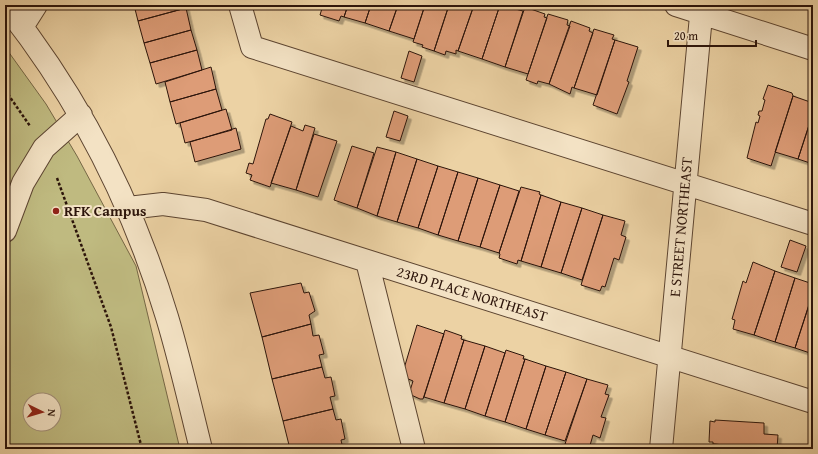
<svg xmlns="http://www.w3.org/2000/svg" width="818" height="454" viewBox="0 0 818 454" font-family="'Gentium Book Plus',serif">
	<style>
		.green { fill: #bfba80; stroke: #766745; fill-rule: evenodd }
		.building { fill: #dd9c77; stroke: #2c140a; filter: url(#shadow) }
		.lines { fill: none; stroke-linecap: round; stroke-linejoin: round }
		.minor-casing { stroke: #5c4430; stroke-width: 24 }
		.path { stroke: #2c140a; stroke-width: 2.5; stroke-dasharray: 3 2; stroke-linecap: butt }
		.minor { stroke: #f3e2c4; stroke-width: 22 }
		.poi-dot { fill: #8f2418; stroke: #f3e2c4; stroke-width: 1.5 }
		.labels { text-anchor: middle; stroke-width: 4; stroke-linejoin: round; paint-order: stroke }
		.poi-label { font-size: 15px; font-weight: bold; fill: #2c140a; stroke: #f3e2c4; text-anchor: start }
		.street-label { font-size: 15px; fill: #2c140a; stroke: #f3e2c4 }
	</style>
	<defs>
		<filter id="shadow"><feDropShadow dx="3.5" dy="3.5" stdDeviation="0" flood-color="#0004"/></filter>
	</defs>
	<rect width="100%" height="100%" fill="#ecd2a4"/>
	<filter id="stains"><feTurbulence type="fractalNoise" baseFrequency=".005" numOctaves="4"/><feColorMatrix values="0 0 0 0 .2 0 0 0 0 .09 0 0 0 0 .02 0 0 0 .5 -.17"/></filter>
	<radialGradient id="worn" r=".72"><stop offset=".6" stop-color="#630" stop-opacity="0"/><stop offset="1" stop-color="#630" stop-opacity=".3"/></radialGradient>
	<path class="green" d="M5,47L46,104L77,156L136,266L180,449H5ZM30,400H54V424H30Z"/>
	<path class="building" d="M134,5H185L186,8L138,21Z
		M323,5H348L344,17L341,16L339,21L320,15Z
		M348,5H371L365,23L344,17Z
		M371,5H398L389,31L365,23Z
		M398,5H425L414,39L389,31Z
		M425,5H449L434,51L422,47L423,45L413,42Z
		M449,5H474L458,51L456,50V54L446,51L445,55L434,51Z
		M474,5H500L482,59L458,51Z
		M500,5L523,11L505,67L482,59Z
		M525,7L545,14L544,17L547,18L528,74L505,67Z
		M186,8L191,30L144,43L138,21Z
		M548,14L568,20L567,25L570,26L549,84L538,81L537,84L526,80Z
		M571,21L590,28L589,31L593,33L574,88L572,87L570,94L549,84Z
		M594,29L614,35L612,39L615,40L597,95L574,88Z
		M191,30L197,50L150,63L144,43Z
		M615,40L638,47L627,81L629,82L617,114L593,105Z
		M197,50L202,70L156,84L150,63Z
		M409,51L422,56L414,82L401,78Z
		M211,67L216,89L170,102L165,82Z
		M768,85L792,93L793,96L771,166L747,158L756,122L758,123L760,116L758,115L759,111H762L765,100L763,99Z
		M216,89L222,110L176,124L170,102Z
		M793,96L813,103V113L798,159L775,152Z
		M226,109L232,130L185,143L180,123Z
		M394,111L408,116L400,141L386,137Z
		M813,113V164L798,159Z
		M270,114L292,122L270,187L250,180L252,175L246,173L249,163L253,164L266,119H268Z
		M305,125L315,128L296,190L271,183L291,126L303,131Z
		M236,128L241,149L195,162L190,142Z
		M314,134L337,141L318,197L296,190Z
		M352,146L374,153L357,208L334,200Z
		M377,147L396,152L377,216L357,208Z
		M396,152L417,159L397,222L377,216Z
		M417,159L438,166L418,228L397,222Z
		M438,166L458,172L438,235L418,228Z
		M458,172L478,178L458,241L438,235Z
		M478,178L500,185L480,247L458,241Z
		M500,185L519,191L499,253L480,247Z
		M521,187L540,192L539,194L541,195L521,261L518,260L517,264L499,258L500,254L499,253Z
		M541,195L561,202L541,267L521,261Z
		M561,202L582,208L561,273L541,267Z
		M582,208L603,215L582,280L561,273Z
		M603,215L625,221L621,235L626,237L619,260L614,258L605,287L602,286L600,291L581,285Z
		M790,240L806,246L797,272L781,267Z
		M753,262L775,271L754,335L733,329L735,320L732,319L743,281L746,283Z
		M775,271L795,278L775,342L754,335Z
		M795,278L813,284V292L795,348L775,342Z
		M301,283L304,293L309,292L315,311L309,315L311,324L262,337L250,293Z
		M813,293V354L795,348Z
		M311,324L313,336L319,335L324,354L319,355L322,367L272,379L262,337Z
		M417,325L444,334L423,399H420L409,394L413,381L406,378L403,372Z
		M445,330L462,336L461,339L464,340L444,403L424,397Z
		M464,340L485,346L465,409L444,403Z
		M485,346L505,353L485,416L465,409Z
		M506,350L524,356L523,359H525L505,422L485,416Z
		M525,359L546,366L526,429L505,422Z
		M546,366L566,372L545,435L526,429Z
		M322,367L325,378L331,377L335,396L330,397L333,409L283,421L272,379Z
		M566,372L587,379L565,441L545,435Z
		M587,379L608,385L605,394L609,395L601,417L606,418L600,438L593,435L589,449H575L576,447L565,444Z
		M333,409L336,420L341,419L345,439L341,440L343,449H290L283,421Z
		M715,420L764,423V434L778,435L777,449L713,444V442H709L710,421L715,422Z
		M713,444L760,448V449H708V446H712Z"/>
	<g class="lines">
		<g class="minor-casing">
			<path id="minor" d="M5,5C79,98 133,204 167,317C180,360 190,405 201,449
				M240,5L252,47L813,224
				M676,5L813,49
				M22,27L36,5
				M128,208L163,204L206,210L813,402
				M5,231L23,183L44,148L81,115
				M367,261L414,449
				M661,449L702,5"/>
		</g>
		<path class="path" d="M5,90L30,126
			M57,178L111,327L142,449"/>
		<use href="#minor" class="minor"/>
	</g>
	<circle class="poi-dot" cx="56" cy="211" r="4"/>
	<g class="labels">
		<g class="poi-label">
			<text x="64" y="216">RFK Campus</text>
		</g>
		<g class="street-label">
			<text transform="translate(681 227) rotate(-85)" y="5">E STREET NORTHEAST</text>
			<text transform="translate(472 294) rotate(17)" y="5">23RD PLACE NORTHEAST</text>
		</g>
	</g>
	<rect width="818" height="454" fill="none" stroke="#ecd2a4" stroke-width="20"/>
	<rect x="6" y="6" width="806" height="442" fill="none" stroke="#2c140a" stroke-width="2"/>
	<rect x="10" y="10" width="798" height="434" fill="none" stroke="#2c140a"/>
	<g transform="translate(42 412) rotate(95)"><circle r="19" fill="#f3e2c4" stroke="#a3907a"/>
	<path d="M0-3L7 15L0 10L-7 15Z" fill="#8f2418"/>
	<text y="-6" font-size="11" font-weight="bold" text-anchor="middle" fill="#2c140a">N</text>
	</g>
	<path d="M668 40v6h88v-6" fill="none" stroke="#2c140a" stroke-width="2"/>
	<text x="674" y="40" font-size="12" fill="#2c140a" stroke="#f3e2c4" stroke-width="3" paint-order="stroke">20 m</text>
	<rect width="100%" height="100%" filter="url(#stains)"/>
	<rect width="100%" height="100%" fill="url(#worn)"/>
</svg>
